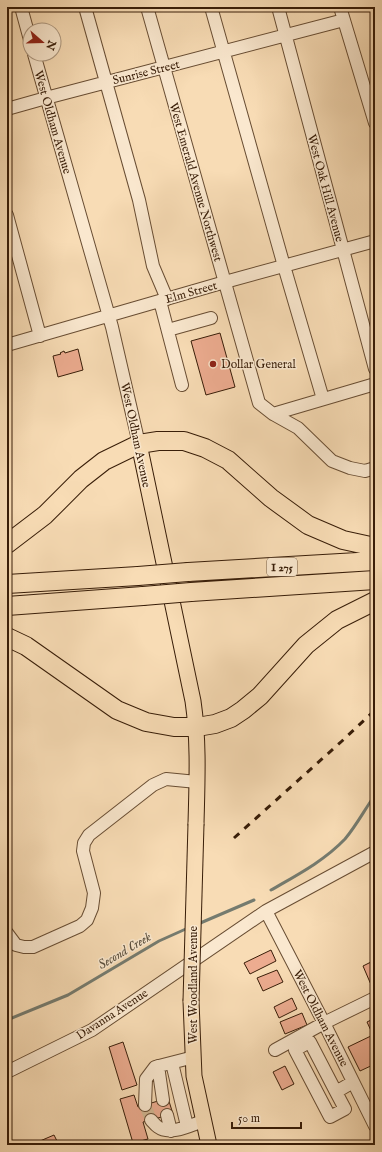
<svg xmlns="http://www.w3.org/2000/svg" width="382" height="1152" viewBox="0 0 382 1152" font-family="'IM FELL English',serif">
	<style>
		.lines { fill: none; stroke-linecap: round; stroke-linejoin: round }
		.stream { stroke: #757b6f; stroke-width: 3 }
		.building { fill: #edac90; stroke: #381d08 }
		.minor-tunnel { stroke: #d2b692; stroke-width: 12; stroke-dasharray: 12 6; stroke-linecap: butt }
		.minor-casing { stroke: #684d33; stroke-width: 14 }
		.major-casing { stroke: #381d08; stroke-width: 17 }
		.highway-casing { stroke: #381d08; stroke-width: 20 }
		.minor { stroke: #fae8cf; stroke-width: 12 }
		.major { stroke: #f8dcb5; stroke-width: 15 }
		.highway { stroke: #f8dcb5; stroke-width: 18 }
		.rail { stroke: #381d08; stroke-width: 3; stroke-dasharray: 7 7; stroke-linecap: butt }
		.major-bridge-casing { stroke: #381d08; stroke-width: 17; stroke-linecap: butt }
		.highway-bridge-casing { stroke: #381d08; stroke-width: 20; stroke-linecap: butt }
		.major-bridge { stroke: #f8dcb5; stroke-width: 15 }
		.highway-bridge { stroke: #f8dcb5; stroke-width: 18 }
		.poi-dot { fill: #8f2418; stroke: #fae8cf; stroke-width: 1.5 }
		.labels { text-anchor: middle; stroke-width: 3; stroke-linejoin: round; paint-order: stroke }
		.shield { fill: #fae8cf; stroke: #725a44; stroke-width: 1 }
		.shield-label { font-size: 11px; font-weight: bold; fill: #381d08 }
		.street-label { font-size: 12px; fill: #381d08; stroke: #fae8cf }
		.poi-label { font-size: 12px; fill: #381d08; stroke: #fae8cf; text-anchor: start }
		.water-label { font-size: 13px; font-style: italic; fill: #574c3b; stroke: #fae8cf }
	</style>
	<rect width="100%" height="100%" fill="#f8dcb5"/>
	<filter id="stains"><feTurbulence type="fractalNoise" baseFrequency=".005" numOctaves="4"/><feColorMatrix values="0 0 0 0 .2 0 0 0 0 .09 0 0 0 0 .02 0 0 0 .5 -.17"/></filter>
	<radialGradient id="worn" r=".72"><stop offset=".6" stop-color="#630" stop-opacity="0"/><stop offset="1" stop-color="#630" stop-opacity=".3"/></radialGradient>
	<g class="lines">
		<path class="stream" d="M271,890C297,875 324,861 345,839C356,826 365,809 375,795
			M198,924L254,900
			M7,1020L68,995L159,941L188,928"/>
	</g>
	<path class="building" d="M220,333L235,387L206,395L191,341Z
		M78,349L83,370L58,377L53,356L61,354L60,353L64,351L65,353Z
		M271,950L276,961L250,974L244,963Z
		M373,961L375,965V986L372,987L363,966Z
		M277,970L283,982L263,991L257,978Z
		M292,998L297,1009L279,1018L274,1007Z
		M302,1013L307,1025L285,1034L280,1022Z
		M375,1018V1064L360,1071L348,1047L373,1035L367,1022Z
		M123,1042L137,1085L122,1090L109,1047Z
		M285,1066L294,1084L282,1090L273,1072Z
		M134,1095L138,1107L168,1098L173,1114L143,1122L148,1139L133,1143L120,1099Z
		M54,1135L59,1145H33V1144Z"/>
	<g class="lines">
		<path class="minor-tunnel" d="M145,1105L151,1120"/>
		<g class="minor-casing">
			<path id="minor" d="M21,7L30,40
				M85,7L139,200L153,266L167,299
				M147,7L259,403L273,414L298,428L332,461L350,468L365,471L375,468
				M211,7L284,266L323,399
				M278,7L375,369
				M340,7L375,123
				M34,54L112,327L139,444
				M7,109L46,98L344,20
				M7,215L40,336
				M160,301L182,385
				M168,330L211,318
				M7,345L225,282L375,241
				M273,414L375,384
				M266,911L324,1023L375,1126
				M7,933L16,945L24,947H33L80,926L87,920L92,908L94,893L83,851L84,843L89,835L153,785L166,779L197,782
				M299,1037L304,1045L295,1050L330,1117L345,1109L336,1092L353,1082
				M304,1045L310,1042L336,1092
				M275,1050L324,1023L375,998
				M172,1063L187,1126
				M158,1066L163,1100
				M7,1072L92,1030L266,911L375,852
				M145,1105L146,1079L155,1067L194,1057
				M167,1115L171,1131
				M151,1120C153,1122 155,1125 158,1127C170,1136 191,1125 203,1121"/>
		</g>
		<g class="major-casing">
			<path id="major" d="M139,444L193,701C199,742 197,783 196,824
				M191,1001L194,1076L209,1145"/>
		</g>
		<g class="highway-casing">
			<path id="highway" d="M7,544L45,515L81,479L104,461L139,444L158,441H184L205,448L228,460L271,498L308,525L343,540L375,547
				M188,572L375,561
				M7,584L138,576
				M191,592L375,580
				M7,606L143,596
				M7,637L26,646L117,710L146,722L174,727H197L215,724L231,718L243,710L260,696L306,645L337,620L375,601"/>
		</g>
		<use href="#minor" class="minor"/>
		<use href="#major" class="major"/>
		<use href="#highway" class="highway"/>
		<path class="rail" d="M234,838L342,741L375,710"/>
		<g class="major-bridge-casing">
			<path id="major-bridge" d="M191,1001L196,824"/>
		</g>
		<g class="highway-bridge-casing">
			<path id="highway-bridge" d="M138,576L188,572
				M143,596L191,592"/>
		</g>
		<use href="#major-bridge" class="major-bridge"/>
		<use href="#highway-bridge" class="highway-bridge"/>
	</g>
	<circle class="poi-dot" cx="213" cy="364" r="4"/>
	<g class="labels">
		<rect class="shield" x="267" y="558" width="30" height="18" rx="3"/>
		<g class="shield-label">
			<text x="282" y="571">I 275</text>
		</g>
		<g class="street-label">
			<text transform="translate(146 72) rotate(-14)" y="4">Sunrise Street</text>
			<text transform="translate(53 122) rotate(74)" y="4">West Oldham Avenue</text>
			<text transform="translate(196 182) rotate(74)" y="4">West Emerald Avenue Northwest</text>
			<text transform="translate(326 188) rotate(75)" y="4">West Oak Hill Avenue</text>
			<text transform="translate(191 292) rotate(-16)" y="4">Elm Street</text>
			<text transform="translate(136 435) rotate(78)" y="4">West Oldham Avenue</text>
			<text transform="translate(193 985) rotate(-90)" y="4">West Woodland Avenue</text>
			<text transform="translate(112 1014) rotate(-33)" y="4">Davanna Avenue</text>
			<text transform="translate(321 1018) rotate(63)" y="4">West Oldham Avenue</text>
		</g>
		<g class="poi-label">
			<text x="221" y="368">Dollar General</text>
		</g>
		<g class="water-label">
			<text transform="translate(124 950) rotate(-31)" y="5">Second Creek</text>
		</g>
	</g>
	<rect width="382" height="1152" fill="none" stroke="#f8dcb5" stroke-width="24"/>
	<rect x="8" y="8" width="366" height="1136" fill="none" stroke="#381d08" stroke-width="2"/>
	<rect x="12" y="12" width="358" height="1128" fill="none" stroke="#381d08"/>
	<g transform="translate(42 42) rotate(110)"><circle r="19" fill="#fae8cf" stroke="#ac977f"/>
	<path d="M0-3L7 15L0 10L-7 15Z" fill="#8f2418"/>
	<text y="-6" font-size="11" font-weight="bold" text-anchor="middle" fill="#381d08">N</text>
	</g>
	<path d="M232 1122v6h69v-6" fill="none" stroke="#381d08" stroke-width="2"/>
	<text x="238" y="1122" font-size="12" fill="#381d08" stroke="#fae8cf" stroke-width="3" paint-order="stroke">50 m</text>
	<rect width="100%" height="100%" filter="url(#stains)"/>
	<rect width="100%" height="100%" fill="url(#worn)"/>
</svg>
